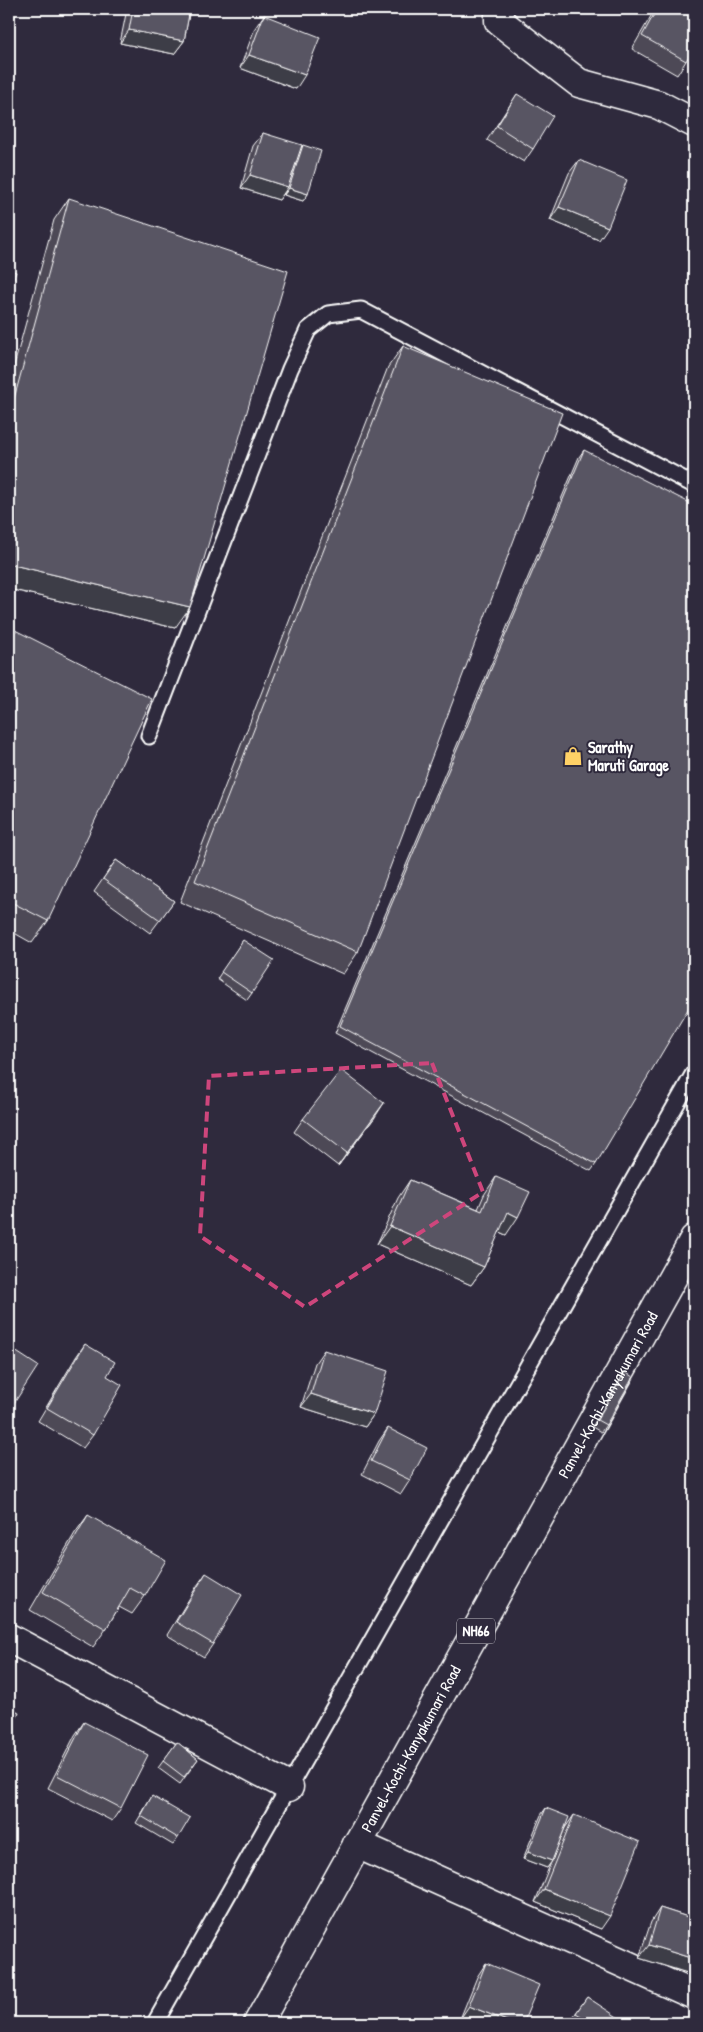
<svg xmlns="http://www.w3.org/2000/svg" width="703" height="2032" viewBox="0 0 703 2032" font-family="'Patrick Hand',sans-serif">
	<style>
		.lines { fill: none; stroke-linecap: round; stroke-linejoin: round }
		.lane-casing { stroke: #fff; stroke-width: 19 }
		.street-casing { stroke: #fff; stroke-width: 31 }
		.highway-casing { stroke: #fff; stroke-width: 31 }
		.lane { stroke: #2f2a3d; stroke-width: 15 }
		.street { stroke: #2f2a3d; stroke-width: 28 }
		.highway { stroke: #2f2a3d; stroke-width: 28 }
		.wall { fill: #4d4956; stroke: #fff }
		.shaded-wall { fill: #3e3c46; stroke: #fff }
		.building { fill: #595564; stroke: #fff }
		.marked { fill: none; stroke: #ce467c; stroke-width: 4; stroke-dasharray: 10 6; stroke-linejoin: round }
		.labels { text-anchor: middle; stroke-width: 4; stroke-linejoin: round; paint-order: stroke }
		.shield { fill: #2f2a3d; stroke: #c1bfc5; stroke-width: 1 }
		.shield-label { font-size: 15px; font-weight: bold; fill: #fff }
		.poi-label { font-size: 16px; font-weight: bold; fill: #fff; stroke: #2f2a3d; text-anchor: start }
		.street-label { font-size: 16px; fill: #fff; stroke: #2f2a3d }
	</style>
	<rect width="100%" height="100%" fill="#2f2a3d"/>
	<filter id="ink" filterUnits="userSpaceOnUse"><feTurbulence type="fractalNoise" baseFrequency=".02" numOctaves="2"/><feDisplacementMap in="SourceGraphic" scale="10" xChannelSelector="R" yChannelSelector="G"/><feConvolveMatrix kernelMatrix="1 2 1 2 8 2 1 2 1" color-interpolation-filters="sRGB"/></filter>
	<g filter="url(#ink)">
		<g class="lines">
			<g class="lane-casing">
				<path id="lane" d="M149,736L290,369L308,330L328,314L361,310L694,485
					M155,2023L694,1073"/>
			</g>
			<g class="street-casing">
				<path id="street" d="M499,9V21L579,83L659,105L694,123
					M9,1638L289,1787
					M357,1844L694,1995"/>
			</g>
			<g class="highway-casing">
				<g id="highway">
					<path id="s1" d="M258,2023L694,1239"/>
				</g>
			</g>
			<use href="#lane" class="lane"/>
			<use href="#street" class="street"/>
			<use href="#highway" class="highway"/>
		</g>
		<path class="wall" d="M127,9H190L184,41L174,54L120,43Z
			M655,9H694L686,61L677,75L632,49Z
			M264,15L296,89L240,68L255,28Z
			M517,94L533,149L524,162L487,140Z
			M263,133L301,148L303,145L308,194L303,201L284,195L286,191L279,200L241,188L253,146Z
			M579,160L599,240L550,220L569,173Z
			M69,198L175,628L9,589V384L54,220Z
			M403,346L358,952L343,974L180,902L388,367Z
			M584,450L596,1164L591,1171L335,1033L579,457Z
			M9,627L48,921L32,943L9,930Z
			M116,860L174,901L150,933L94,892Z
			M243,940L252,993L247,1000L217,979Z
			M375,1117L338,1166L294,1132L303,1119Z
			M496,1177L506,1235L499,1232L484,1267L471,1285L377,1244L398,1198L410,1180L478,1209L484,1195Z
			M85,1344L107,1376L93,1435L83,1448L38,1421L76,1357Z
			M324,1350L374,1414L365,1427L301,1407L315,1363Z
			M625,1372L606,1425L601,1432L592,1427Z
			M388,1428L410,1480L401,1494L362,1474L379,1441Z
			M88,1515L145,1596L132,1614L119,1607L106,1629L93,1647L30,1610L75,1533Z
			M206,1573L213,1644L204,1657L167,1635L197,1586Z
			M84,1722L121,1808L112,1821L48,1788L75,1735Z
			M177,1742L198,1759L180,1784L158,1768Z
			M152,1796L178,1838L173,1845L136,1823Z
			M546,1808L552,1861L547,1868L523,1859L541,1815Z
			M574,1815L601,1929L535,1902L565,1828Z
			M660,1908L694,1919V1975L639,1958L651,1922Z
			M486,1963L523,2023L460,2019L477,1977Z
			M587,1997L624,2023H576L571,2020Z"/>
		<path class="shaded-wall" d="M129,30L184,41L174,54L120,43Z
			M249,55L305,75L296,89L240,68Z
			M250,175L288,187L279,200L241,188Z
			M289,188L308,194L303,201L284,195Z
			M559,207L608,227L599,240L550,220Z
			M9,564L190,607L175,628L9,589Z
			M384,1103L375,1117L338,1166L347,1153Z
			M508,1212L518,1217L506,1235L495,1230Z
			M390,1226L484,1267L471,1285L377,1244Z
			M311,1394L374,1414L365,1427L301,1407Z
			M528,1852L552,1861L547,1868L523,1859Z
			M544,1889L610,1916L601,1929L535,1902Z
			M649,1945L694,1959V1975L639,1958Z
			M469,2006L512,2023H470L460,2019Z"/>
		<path class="building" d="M133,9H190L184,41L129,30Z
			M657,9H694V47L686,61L642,36Z
			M264,15L320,37L305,75L249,55Z
			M517,94L553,116L533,149L497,126Z
			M263,133L302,145L288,187L250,175Z
			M303,145L321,151L308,194L289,188Z
			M579,160L627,180L608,227L559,207Z
			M69,198L288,271L190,607L9,564V417Z
			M9,269L16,272L9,292Z
			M403,346L562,413L358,952L195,881Z
			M584,450L694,505V999L596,1164L340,1026Z
			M9,627L152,699L48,921L9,901Z
			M116,860L174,901L160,920L103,879Z
			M243,940L274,960L252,993L221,972Z
			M341,1070L384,1103L347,1153L303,1119Z
			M496,1177L530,1192L518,1217L508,1212L484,1267L390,1226L410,1180L482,1211Z
			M85,1344L115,1362L107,1376L122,1385L93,1435L47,1408Z
			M9,1347L38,1366L9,1411Z
			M324,1350L388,1371L374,1414L311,1394Z
			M625,1372L633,1377L606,1425L597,1420Z
			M388,1428L427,1448L410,1480L371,1461Z
			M88,1515L166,1560L145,1596L130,1588L106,1629L43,1592Z
			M206,1573L242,1595L213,1644L176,1622Z
			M9,1707L19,1712L9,1736Z
			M84,1722L148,1755L121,1808L57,1775Z
			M177,1742L198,1759L184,1777L163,1761Z
			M152,1796L190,1818L178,1838L141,1816Z
			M546,1808L569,1817L552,1861L528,1852Z
			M574,1815L640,1842L610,1916L544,1889Z
			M660,1908L694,1919V1959L649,1945Z
			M486,1963L539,1985L523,2023H512L469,2006Z
			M587,1997L625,2022L624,2023H592L576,2013Z"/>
	</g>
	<path class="marked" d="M432,1063L483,1192L305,1307L200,1236L209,1076Z"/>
	<defs>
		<g id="shop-bare" transform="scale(1.5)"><path d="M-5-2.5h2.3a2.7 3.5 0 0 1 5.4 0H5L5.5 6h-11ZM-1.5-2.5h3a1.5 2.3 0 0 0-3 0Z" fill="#ffd166" stroke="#2f2a3d" stroke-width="2.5" paint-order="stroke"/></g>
	</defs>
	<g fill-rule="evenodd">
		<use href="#shop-bare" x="573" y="756"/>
	</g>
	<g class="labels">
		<rect class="shield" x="457" y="1618.5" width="38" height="25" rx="4"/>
		<g class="shield-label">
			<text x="476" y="1636">NH66</text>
		</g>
		<g class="poi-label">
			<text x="588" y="753">Sarathy<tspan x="588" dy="18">Maruti Garage</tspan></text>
		</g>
		<g class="street-label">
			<text dy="6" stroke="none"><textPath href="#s1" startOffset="719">Panvel-Kochi-Kanyakumari Road</textPath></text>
			<text dy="6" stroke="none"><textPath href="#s1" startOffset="314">Panvel-Kochi-Kanyakumari Road</textPath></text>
		</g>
	</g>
	<rect width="703" height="2032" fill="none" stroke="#2f2a3d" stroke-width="30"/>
	<rect x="15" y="15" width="673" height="2002" fill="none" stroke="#fff" stroke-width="2" filter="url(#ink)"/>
</svg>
